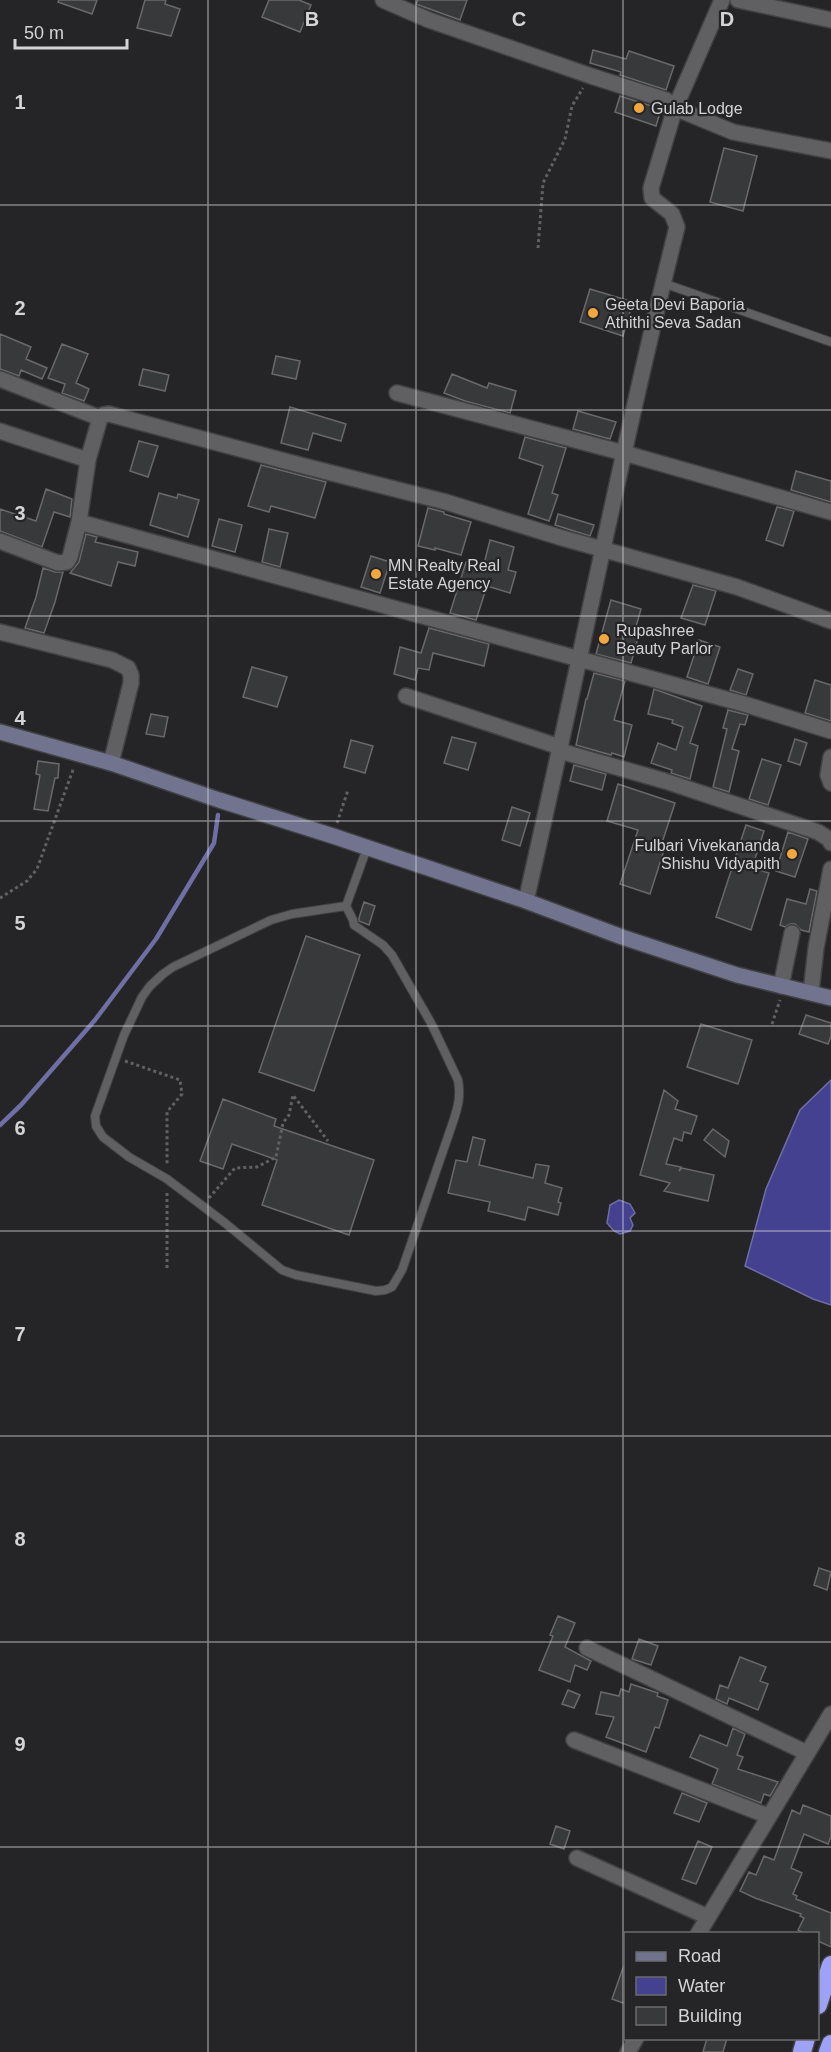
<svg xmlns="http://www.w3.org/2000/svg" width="831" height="2052" viewBox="0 0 831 2052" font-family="Helvetica,sans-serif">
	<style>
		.water { fill: #444290; stroke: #6f6ea5; stroke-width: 1.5 }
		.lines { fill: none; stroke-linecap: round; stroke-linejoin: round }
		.stream { stroke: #6f6ea5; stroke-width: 4.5 }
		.building { fill: #38393b; stroke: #69696c; stroke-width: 1.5 }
		.lane-casing { stroke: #414143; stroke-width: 10 }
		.street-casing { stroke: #414143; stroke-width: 18 }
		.secondary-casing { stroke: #414143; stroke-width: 18 }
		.highway-casing { stroke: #414143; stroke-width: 21 }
		.path { stroke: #616163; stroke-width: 3; stroke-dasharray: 3 3; stroke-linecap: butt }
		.lane { stroke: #606063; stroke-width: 8 }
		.street { stroke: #606063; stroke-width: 15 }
		.secondary { stroke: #72748f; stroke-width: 15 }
		.highway { stroke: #9da2f7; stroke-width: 18 }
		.grid { fill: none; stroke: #d4d4d6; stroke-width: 1.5; stroke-opacity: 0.55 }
		.poi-dot { fill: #f1a640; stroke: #252527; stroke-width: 2 }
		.labels { text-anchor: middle; stroke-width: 4.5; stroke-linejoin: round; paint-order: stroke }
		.poi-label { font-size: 16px; fill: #d4d4d6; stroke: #252527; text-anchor: start }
		.grid-label { font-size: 20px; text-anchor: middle; font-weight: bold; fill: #d4d4d6; stroke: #252527; stroke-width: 4.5; stroke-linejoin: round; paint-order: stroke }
	</style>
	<rect width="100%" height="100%" fill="#252527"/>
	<path class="water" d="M831,1080V1305L813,1299L745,1266L766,1189L800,1110Z
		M619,1200L630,1204L635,1213L630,1218L633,1225L630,1231L620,1234L614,1231L607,1223L610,1205Z"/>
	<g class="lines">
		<path class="stream" d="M0,1125L21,1105L95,1020L156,939L214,843L218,815"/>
	</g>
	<path class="building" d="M59,0H97L92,14L58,2Z
		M145,0H166L165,4L180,9L171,36L137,28Z
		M269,0H299L311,5L300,32L262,17Z
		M418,0H467L460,20L416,4Z
		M593,50L626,59L629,51L674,66L666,90L620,75L621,72L590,63Z
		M620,96L661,109L656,126L615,112Z
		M724,148L757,156L743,211L710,202Z
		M590,289L633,302L623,336L580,322Z
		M0,334L31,347L26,359L47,368L42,379L21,370L19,376L0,369Z
		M62,344L88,354L76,383L89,389L84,401L62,393L65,384L48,378Z
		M276,356L300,361L296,379L272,374Z
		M143,369L169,375L165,391L139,385Z
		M452,374L487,388L489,383L516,391L510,413L465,401L444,393Z
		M290,407L346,424L341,441L313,433L308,450L281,443Z
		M578,411L616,422L610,439L573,429Z
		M525,437L566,448L552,493L558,495L549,521L528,514L543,466L519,458Z
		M139,441L158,446L148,477L130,471Z
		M261,465L326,482L315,518L271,506L269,512L248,506Z
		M796,471L831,481V502L791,490Z
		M46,489L72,499L70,517L54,512L42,547L0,531V509L36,521Z
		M159,493L177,498L178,494L199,500L188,537L150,525Z
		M777,507L794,511L783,546L766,540Z
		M428,508L444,512V514L471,522L461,555L435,548V550L418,546Z
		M558,514L594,525L590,536L555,525Z
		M219,519L242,525L235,552L212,546Z
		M269,529L288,533L280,567L262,562Z
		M86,534L97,537L95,542L138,552L135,566L118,562L111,586L70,573L79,562Z
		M490,540L514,547L508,570L516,572L510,593L487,586L476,620L450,613L466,562L483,568Z
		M371,556L390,562L380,593L361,587Z
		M43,568L55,572H63L55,602L44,633L25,628L36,597Z
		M693,585L716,591L705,625L681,618Z
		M611,600L641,609L633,637L638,638L631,663L596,654Z
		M429,628L489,644L484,666L433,653L429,670L418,668L415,680L394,674L400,647L421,653Z
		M699,640L720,647L708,684L687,677Z
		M252,667L287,677L277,707L243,697Z
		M738,669L753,674L746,695L730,690Z
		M594,673L625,681L614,720L632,725L624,757L612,753L611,755L576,745L586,699H587Z
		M815,680L831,685V721L805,713Z
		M654,689L702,706L690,743L698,746L690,779L671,773L672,770L651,763L658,743L676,750L683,727L672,723L673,720L648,714Z
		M728,710L748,715L745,725L740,724L732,749L739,751L729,792L713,787L727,729L723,728Z
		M151,714L168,717L164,737L146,734Z
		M452,737L476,743L468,770L444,763Z
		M795,739L807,743L800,765L788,761Z
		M351,740L373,746L365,773L344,767Z
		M762,759L781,765L768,805L749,799Z
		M38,761L59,764L58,778H55L48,811L34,809L40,775L36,774Z
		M574,765L606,774L602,790L570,781Z
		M618,784L675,803L661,846L665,847L650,894L620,884L638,830L607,821Z
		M512,807L530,813L520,846L502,840Z
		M746,825L764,831L752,868L769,873L751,930L716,917Z
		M788,832L808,839L795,877L776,871Z
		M810,889L817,891L809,932L801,930L795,924H790L785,927L780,925L787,899L806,904Z
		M364,902L375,906L369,925L359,921V918Z
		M306,936L360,955L314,1091L259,1072Z
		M806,1015L831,1023V1036L828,1044L799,1034Z
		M701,1024L752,1040L738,1084L687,1067Z
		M664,1090L678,1101L675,1109L697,1116L691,1134L684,1132L682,1141L674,1138L666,1164L681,1167L679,1171L682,1168L714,1175L708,1201L664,1191L670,1183L640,1175Z
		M223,1099L276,1119L274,1126L374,1160L349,1235L262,1205L277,1160L232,1144L223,1169L200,1161Z
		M713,1129L729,1141L725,1157L704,1140Z
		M473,1137L485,1140L479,1165L533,1178L536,1164L549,1166L545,1183L562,1188L558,1202L561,1203L558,1215L528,1207L525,1220L488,1211L490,1202L448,1193L456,1160L467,1162Z
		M819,1568L831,1572L827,1590L814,1585Z
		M558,1616L575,1623L565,1647L591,1661L587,1670L575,1665L570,1682L539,1670L553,1636L550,1635Z
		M639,1639L658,1646L651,1665L632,1659Z
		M740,1657L766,1667L760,1681L768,1684L758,1710L729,1698L727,1704L716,1699L720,1685L728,1688Z
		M631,1684L658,1693L657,1696L668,1700L659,1728L655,1727L646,1752L606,1737L614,1717L596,1714L601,1692L619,1696L621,1689L629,1692Z
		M568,1690L580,1695L574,1708L562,1704Z
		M733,1728L745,1734L737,1755L743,1757L738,1769L778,1782L770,1796L764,1794L761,1803L712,1784L718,1769L690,1757L700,1735L727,1746Z
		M682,1793L707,1803L699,1822L674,1813Z
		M803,1805L831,1816V1836L828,1844L804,1834L791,1868L802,1873L793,1894L797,1896L796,1899L831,1913V1947L818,1941V1934H805L798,1930L804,1918L800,1916L801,1914L755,1898L740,1891L749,1872L756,1875L764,1856L774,1860L792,1810L800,1814Z
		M556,1826L570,1831L564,1849L550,1844Z
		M698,1841L712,1847L696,1884L682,1879Z
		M624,1965H626V2004L612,1999Z
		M707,2038H727L723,2052H703Z"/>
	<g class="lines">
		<g class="lane-casing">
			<path id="lane" d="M663,283L831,342
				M346,906L353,920L354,925L383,945L392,955L431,1023L458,1080C461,1096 458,1107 453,1122L402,1270L392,1287L385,1290L376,1291L296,1275L282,1270L225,1223L167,1179L129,1157L103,1137L96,1126L95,1116L124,1035L142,997L150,986L163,974L173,967L271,920L292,914L346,906L367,848"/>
		</g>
		<g class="street-casing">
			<path id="street" d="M383,0L429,20L591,76L666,100L675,108L733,132L831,151
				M738,0L831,20
				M0,379L100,418
				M397,393L624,453L831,512
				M0,431L88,460
				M79,522L744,704L831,731
				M0,541L58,563L67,562L70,557L79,522L88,460L100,418L103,415L109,414L300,465L446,502L559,537L737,587L831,621
				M0,632L112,660L128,668L131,675V683L111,763
				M406,696L560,747
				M560,751L665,781L818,832L829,839L831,843
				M831,757L828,775L831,783
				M526,901C577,677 621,451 677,227L672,214L652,198L651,188L675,108L722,0
				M781,986L792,933
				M811,992L816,948L831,869
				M587,1648L807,1753
				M574,1740L768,1816
				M577,1858L708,1917
				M698,1934L831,1714
				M628,2052L636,2038"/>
		</g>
		<g class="secondary-casing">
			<path id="secondary" d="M0,732L111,763L219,800L333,836L526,901L622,937L737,975L831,998"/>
		</g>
		<g class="highway-casing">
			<path id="highway" d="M818,2005L831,1965
				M802,2052L806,2038
				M828,2052L831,2044"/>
		</g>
		<path class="path" d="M538,248L543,183L565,139L572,106L583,88
			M337,823L348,790
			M0,898L27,881L37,869L74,767
			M772,1024L780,1000
			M125,1061L180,1080L182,1094L167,1112V1166
			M167,1193V1270
			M209,1198L235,1168L257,1167L276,1157L283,1123L289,1115L293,1095L328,1141"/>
		<use href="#lane" class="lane"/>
		<use href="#street" class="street"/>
		<use href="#secondary" class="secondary"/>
		<use href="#highway" class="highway"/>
	</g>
	<path class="grid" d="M208,0V2052M416,0V2052M623,0V2052M0,205H831M0,410H831M0,616H831M0,821H831M0,1026H831M0,1231H831M0,1436H831M0,1642H831M0,1847H831"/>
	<g class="poi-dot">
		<circle cx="639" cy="108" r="6"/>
		<circle cx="593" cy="313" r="6"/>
		<circle cx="376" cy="574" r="6"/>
		<circle cx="604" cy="639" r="6"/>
		<circle cx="792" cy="854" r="6"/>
	</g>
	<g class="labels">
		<g class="poi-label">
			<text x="651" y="114">Gulab Lodge</text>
			<text x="605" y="310">Geeta Devi Baporia<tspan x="605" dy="18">Athithi Seva Sadan</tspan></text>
			<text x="388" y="571">MN Realty Real<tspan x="388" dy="18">Estate Agency</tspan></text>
			<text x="616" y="636">Rupashree<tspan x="616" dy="18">Beauty Parlor</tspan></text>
			<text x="780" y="851" text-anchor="end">Fulbari Vivekananda<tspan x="780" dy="18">Shishu Vidyapith</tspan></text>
		</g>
	</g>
	<g class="grid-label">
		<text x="312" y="26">B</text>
		<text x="519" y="26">C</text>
		<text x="727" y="26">D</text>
		<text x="20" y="109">1</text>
		<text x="20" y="315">2</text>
		<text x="20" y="520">3</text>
		<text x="20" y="725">4</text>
		<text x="20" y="930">5</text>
		<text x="20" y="1135">6</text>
		<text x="20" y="1341">7</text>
		<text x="20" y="1546">8</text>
		<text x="20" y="1751">9</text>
	</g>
	<rect x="624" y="1932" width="195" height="108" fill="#252527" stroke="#6b6b6d" stroke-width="1.5"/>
	<rect x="636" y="1952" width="30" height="9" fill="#72748f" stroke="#6b6b6d" stroke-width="1.5"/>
	<text x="678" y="1962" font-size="18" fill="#d4d4d6">Road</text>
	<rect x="636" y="1977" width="30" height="18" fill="#444290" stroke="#6b6b6d" stroke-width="1.5"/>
	<text x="678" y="1992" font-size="18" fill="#d4d4d6">Water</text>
	<rect x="636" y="2007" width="30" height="18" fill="#38393b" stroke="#6b6b6d" stroke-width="1.5"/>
	<text x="678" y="2022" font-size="18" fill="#d4d4d6">Building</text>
	<path d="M15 39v9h112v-9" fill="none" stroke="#d4d4d6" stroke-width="3"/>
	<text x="24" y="39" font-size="18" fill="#d4d4d6" stroke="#252527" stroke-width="4.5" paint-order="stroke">50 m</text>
</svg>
